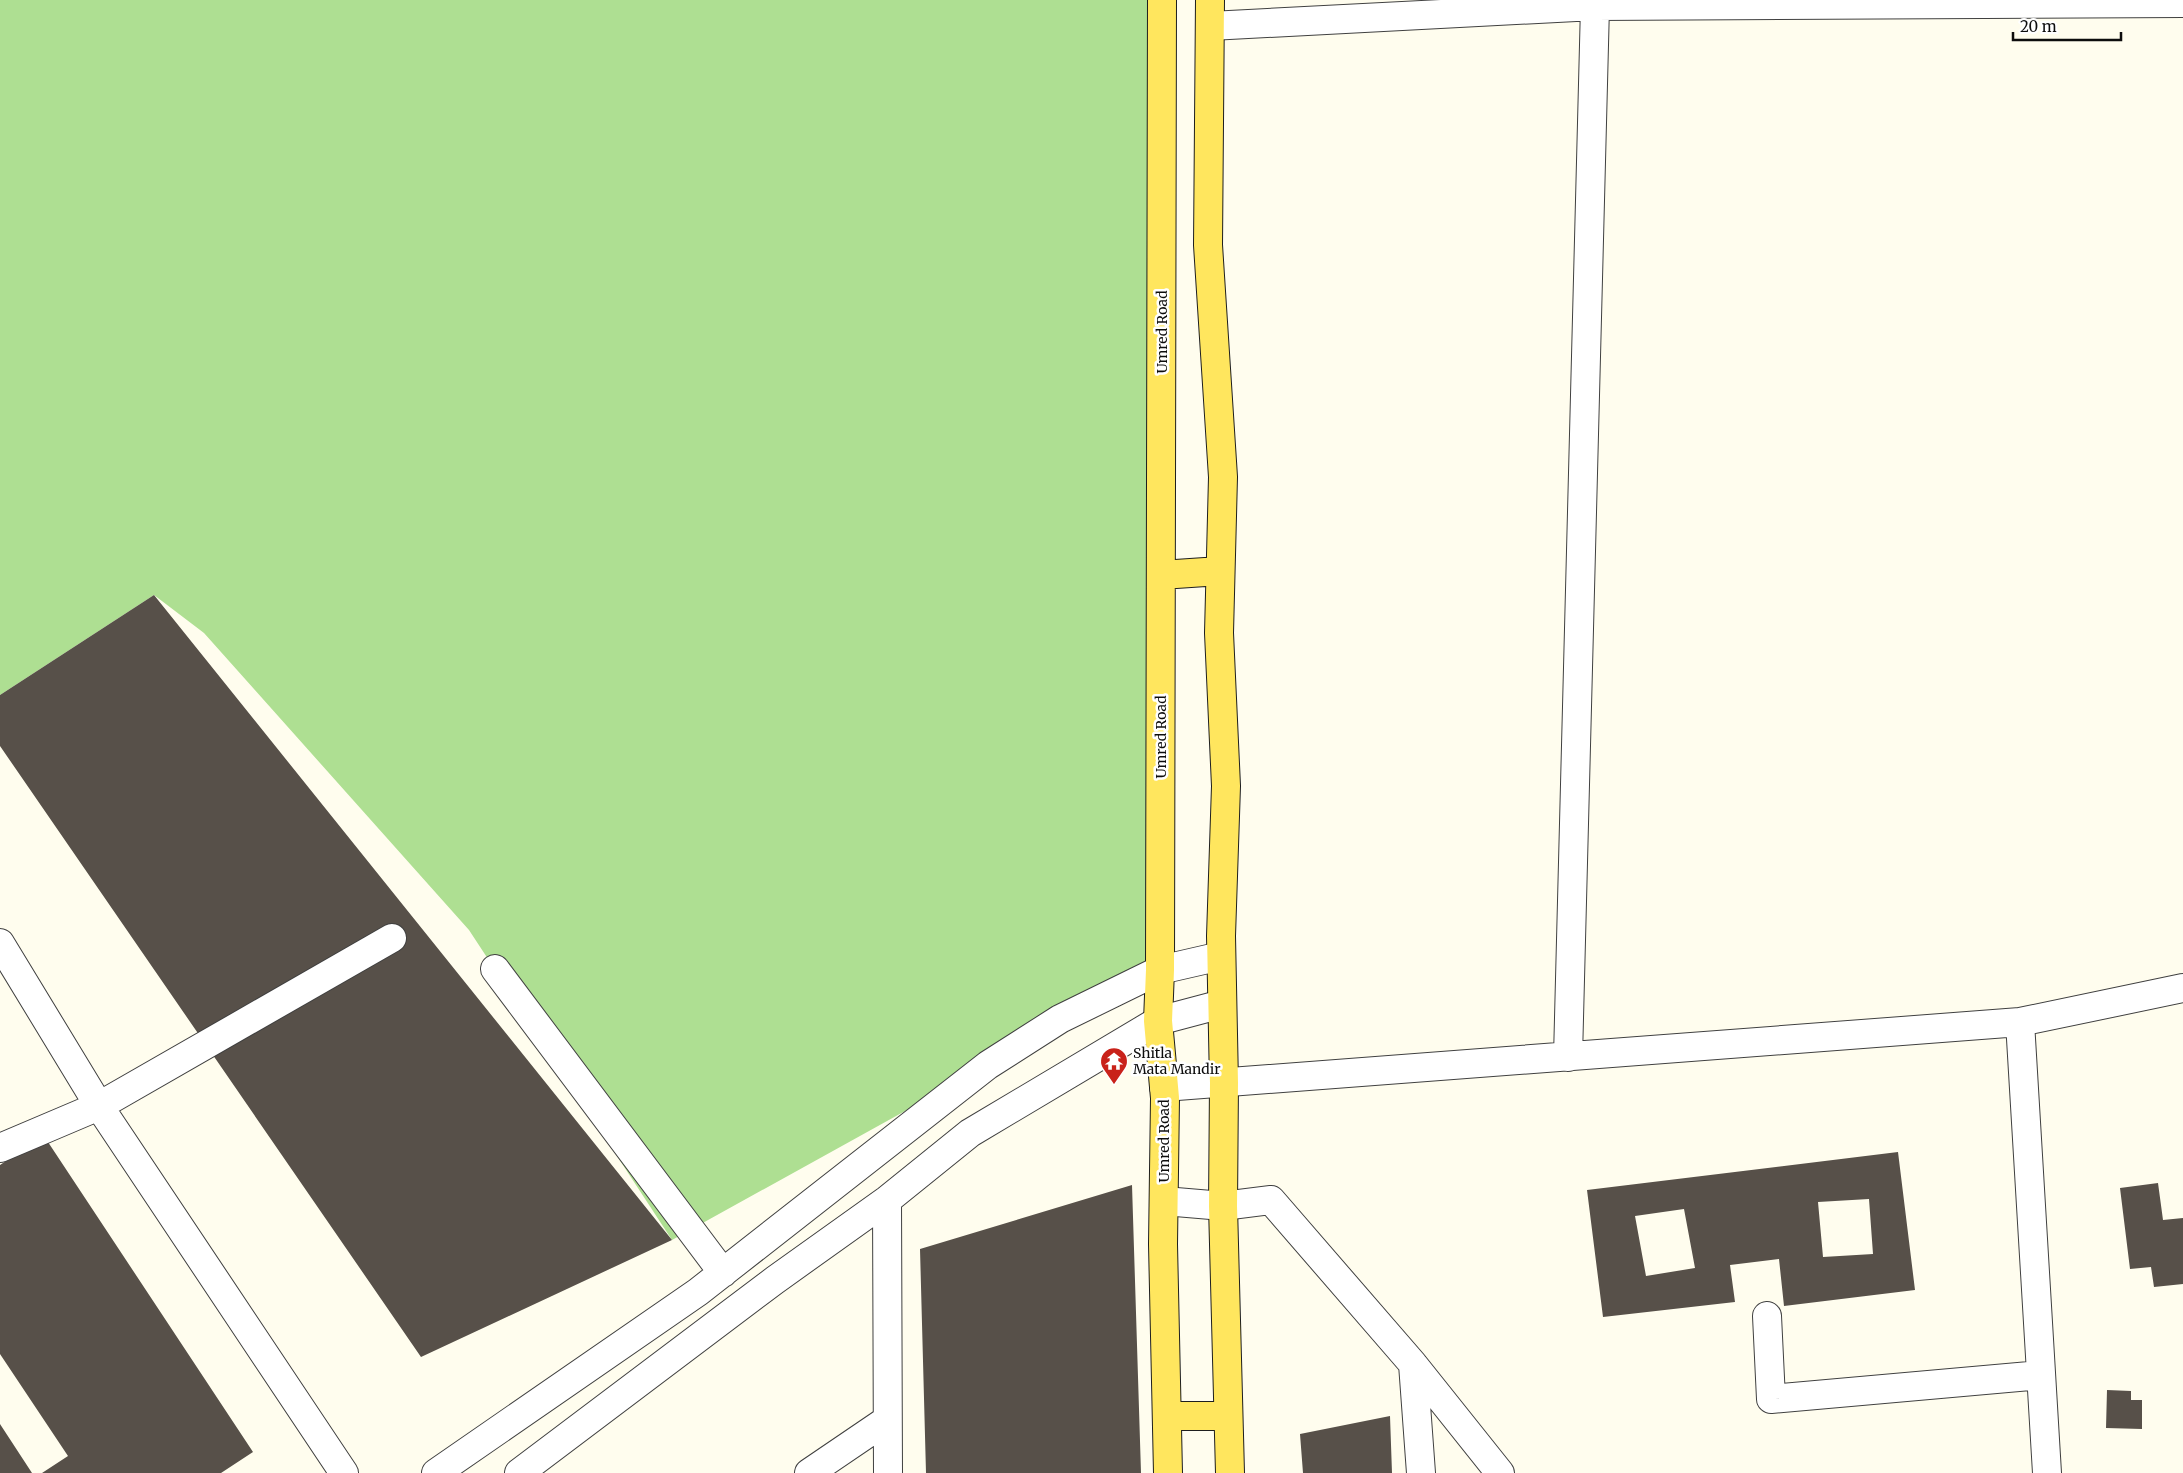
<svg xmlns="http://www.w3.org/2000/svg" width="2183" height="1473" viewBox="0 0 2183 1473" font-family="Merriweather,serif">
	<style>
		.forest { fill: #aedf92 }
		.building { fill: #575049; fill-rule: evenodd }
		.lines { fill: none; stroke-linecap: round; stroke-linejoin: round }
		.minor-casing { stroke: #404040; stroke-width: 30 }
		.major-casing { stroke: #1e1e1e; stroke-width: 30 }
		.minor { stroke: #fff; stroke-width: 28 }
		.major { stroke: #ffe65e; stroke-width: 28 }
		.labels { text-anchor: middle; stroke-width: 5; stroke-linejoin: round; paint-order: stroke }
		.street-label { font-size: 14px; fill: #0d0d0d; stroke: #fff }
		.poi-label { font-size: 14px; fill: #0d0d0d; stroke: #fff; text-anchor: start }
	</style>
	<rect width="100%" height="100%" fill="#fffdee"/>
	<path class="forest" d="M0,0H1162L1160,970L672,1240L469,930L204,633L154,595L0,695Z"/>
	<path class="building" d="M154,595L672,1240L421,1357L0,746V695Z
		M44,1136L253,1452L221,1473H42L68,1456L0,1354V1165Z
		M1898,1152L1915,1290L1784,1306L1779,1259L1730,1265L1735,1302L1603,1317L1587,1190ZM1869,1199L1873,1254L1823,1257L1818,1202ZM1684,1209L1695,1268L1646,1276L1635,1216Z
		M2158,1183L2163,1220L2183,1218V1284L2154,1287L2151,1267L2130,1269L2120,1188Z
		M1132,1185L1141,1473H926L920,1249Z
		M2107,1390L2131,1391V1400H2142V1429L2106,1428Z
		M1390,1416L1392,1473H1303L1300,1434Z
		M0,1424L32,1473H0Z"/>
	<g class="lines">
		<g class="minor-casing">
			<path id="minor" d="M1595,0V6L2183,3
				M1210,26L1595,6L1568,1057
				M0,943L99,1106L344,1473
				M495,969L723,1273
				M2020,1022L2047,1473
				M1164,1087L2020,1022L2183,988
				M0,1148L99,1106L392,938
				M887,1200L888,1473
				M1164,1201L1223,1206L1271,1200L1413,1364L1500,1473
				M1767,1316L1771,1399L2041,1375
				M1413,1364L1421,1473
				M436,1473L698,1292L988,1065L1060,1019L1160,970L1221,956
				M519,1473L775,1280L887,1200L970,1133L1158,1021L1222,1004
				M809,1473L887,1420"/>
		</g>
		<g class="major-casing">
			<path id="major" d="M1162,0L1160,970L1158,1021L1165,1098L1163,1244L1168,1473
				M1210,0L1208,245L1223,477L1219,633L1226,786L1221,936L1224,1083L1223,1206L1230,1473
				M1161,575L1220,571
				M1167,1416H1228"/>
		</g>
		<use href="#minor" class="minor"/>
		<use href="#major" class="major"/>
	</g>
	<defs>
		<g id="temple-pin" transform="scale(1.4375)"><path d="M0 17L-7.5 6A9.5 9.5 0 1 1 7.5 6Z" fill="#c9221a" stroke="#fff"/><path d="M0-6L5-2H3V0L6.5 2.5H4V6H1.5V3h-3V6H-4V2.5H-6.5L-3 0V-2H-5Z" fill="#fff"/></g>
	</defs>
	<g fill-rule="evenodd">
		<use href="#temple-pin" x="1114" y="1061"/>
	</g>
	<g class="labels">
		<g class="street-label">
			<text transform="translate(1162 332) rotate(-90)" y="5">Umred Road</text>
			<text transform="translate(1161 737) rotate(-90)" y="5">Umred Road</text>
			<text transform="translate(1164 1141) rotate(-90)" y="5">Umred Road</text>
		</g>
		<g class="poi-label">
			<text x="1133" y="1058">Shitla<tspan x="1133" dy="16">Mata Mandir</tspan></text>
		</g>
	</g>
	<path d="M2013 32v8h108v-8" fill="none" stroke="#0d0d0d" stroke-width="2.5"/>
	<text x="2020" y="32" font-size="15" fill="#0d0d0d" stroke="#ffffff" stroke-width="4" paint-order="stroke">20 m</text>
</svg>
